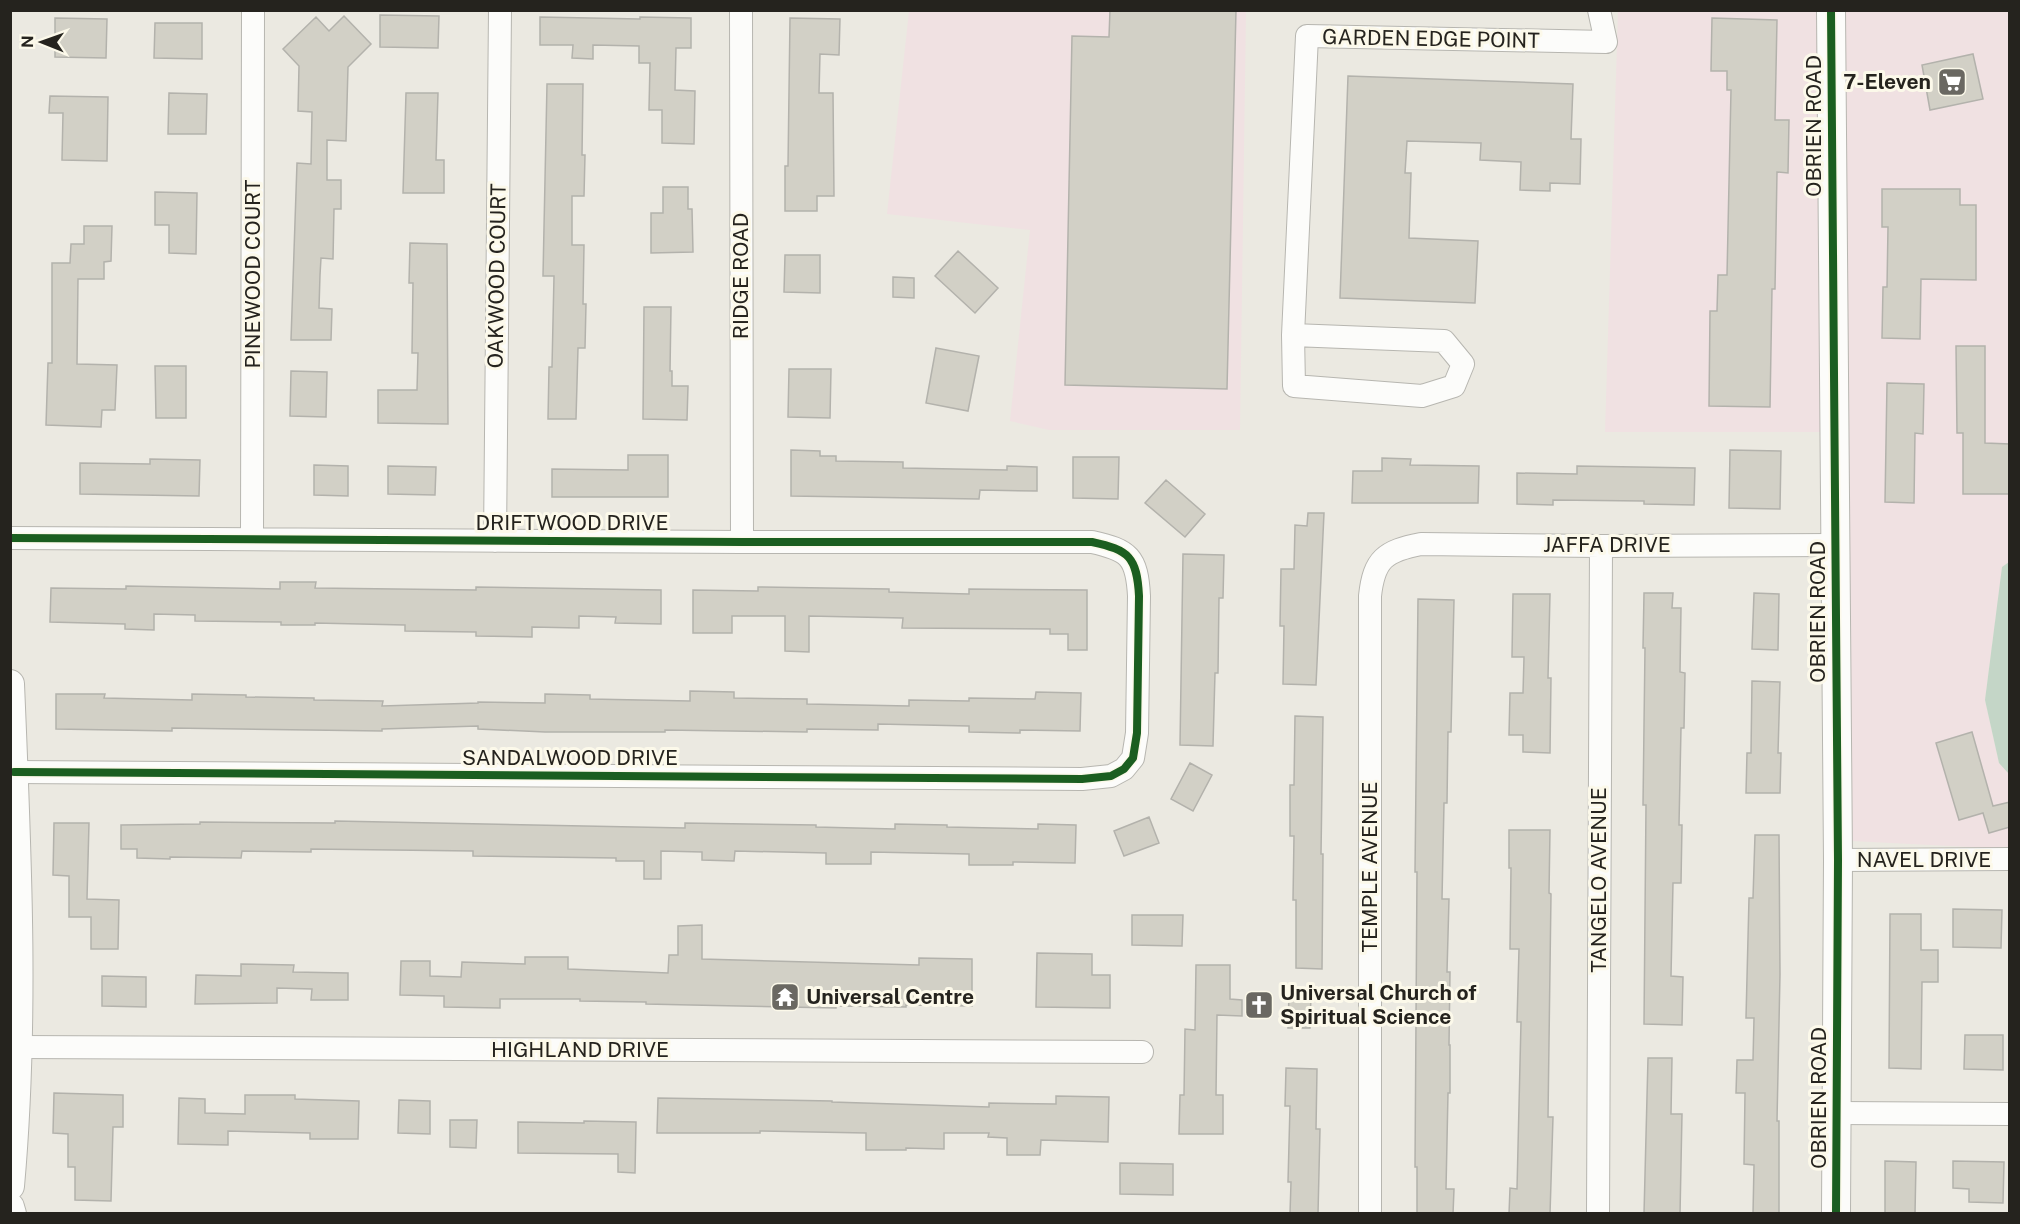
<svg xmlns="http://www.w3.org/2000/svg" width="2020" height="1224" viewBox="0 0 2020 1224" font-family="'Public Sans',sans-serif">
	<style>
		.commercial { fill: #f0e1e2 }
		.green { fill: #c4d6c7 }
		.building { fill: #d2d0c6; stroke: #b3b2ac; stroke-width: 1.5 }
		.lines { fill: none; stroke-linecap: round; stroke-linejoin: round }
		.minor-casing { stroke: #b7b6b0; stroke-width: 24 }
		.tertiary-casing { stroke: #b7b6b0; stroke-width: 30 }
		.minor { stroke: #fcfcfa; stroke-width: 22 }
		.tertiary { stroke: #fcfcfa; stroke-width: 28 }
		.cycleway-casing { stroke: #fcf9ea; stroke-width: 11 }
		.cycleway { stroke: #1b5e20; stroke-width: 8 }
		.labels { text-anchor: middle; stroke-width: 6; stroke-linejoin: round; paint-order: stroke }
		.street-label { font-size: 21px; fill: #25231e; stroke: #fcf9ea }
		.poi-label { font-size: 21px; font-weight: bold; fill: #25231e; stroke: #fcf9ea; text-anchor: start }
	</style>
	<rect width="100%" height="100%" fill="#ebe9e1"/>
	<path class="commercial" d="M909,11H1246L1240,430H1049L1010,421L1030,230L887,214Z
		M1618,11H1819L1823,432H1605Z
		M1843,11H2009L2010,562L2002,568L1985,700L1999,763L2009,774V849L1852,841L1850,788Z"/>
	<path class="green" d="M2009,562V774L1999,763L1985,700L2002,567Z"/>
	<path class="building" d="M1110,10H1236L1227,389L1065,385L1072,36L1109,37Z
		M380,15L439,16L438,48L380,47Z
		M344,16L371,44L348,67L346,141L327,140V180H341V209H334L333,259L321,258L320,275L319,308L332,309L331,340H291L297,163L311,164L312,112L298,111L299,66L283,49L316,17L329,31Z
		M540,17L640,19V17L691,18V48H676L675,90L695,91L694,144L662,143V110H649L650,63H639V46L593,45V59L572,58L573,45H540Z
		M55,18L107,19L106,58L55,57Z
		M790,18L840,19L839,55L820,54L819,93H833L834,196H817V211H785V166H788Z
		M1712,18L1777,20L1775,120H1789L1788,173L1777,172L1775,289H1772L1770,407L1709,406L1710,311H1717L1718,275H1727L1731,90H1727V71H1711Z
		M155,23H202V59L154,58Z
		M1973,54L1983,99L1930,110L1922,65Z
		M1348,76L1573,84L1571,139H1581L1580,184L1550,183V191L1520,190L1521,162L1480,160L1481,143L1407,141L1405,173H1411L1409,238L1478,241L1475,303L1340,298Z
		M547,84H583L582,155H585L584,196H572V245H584L583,304H586L585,348H578L576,419H548L549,367H552L554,276H543Z
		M169,93L207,94L206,134H168Z
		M406,93H438L436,160H444V193H403Z
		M50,96L108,97L107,161L62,160L63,113H49Z
		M663,187H688V209H692L693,252L651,253V213H663Z
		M1882,189H1960V205H1976V280L1921,279L1920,339L1882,338L1883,287H1887L1888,227H1882Z
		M155,192L197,193L196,254L169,253V225H155Z
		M84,226H112L111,261L104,262V279H78L77,364L117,365L115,410H102L101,427L46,425L48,363H52V263H70L71,244H84Z
		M410,243L447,244L448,424L378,423V390H417L418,353H412L413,283H409Z
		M958,251L998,288L975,313L935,276Z
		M785,255H820V293L784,292Z
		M893,277L914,278V298L893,297Z
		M644,307H671L670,371H672V386H688L687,420L643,419Z
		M1956,346H1985V443L2010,444V494H1963V433H1957Z
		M936,348L979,356L968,411L926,403Z
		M155,366H186V418H156Z
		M789,369H831L830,418L788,417Z
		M291,371L327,372L326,417L290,416Z
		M1887,383L1924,384L1923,434L1915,433L1914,503L1885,502Z
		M791,450L820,451V456H836V461L903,462V468L1007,470V466L1037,467V491L980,490L979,499L791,496Z
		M1730,450L1781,451L1780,509L1729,508Z
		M628,455H668V497H552V469L628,470Z
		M1073,457H1119L1118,499L1073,498Z
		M1382,458L1411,459L1410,465L1479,466L1478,503H1352L1353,471H1382Z
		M150,459L200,460L199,496L80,494V463L150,464Z
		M314,465L348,466V496L314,495Z
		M388,466L436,467L435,495L388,494Z
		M1577,466L1695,468L1694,505L1644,504V501L1553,500V505L1517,504V473L1577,474Z
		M1166,480L1205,514L1185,537L1145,503Z
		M1308,513H1324L1316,685L1283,684L1284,626H1280L1281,569H1294L1295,525L1307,526Z
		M1183,554L1224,555L1223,598H1219L1218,673H1215L1213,746L1180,745Z
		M280,582H316L315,588L476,590V587L661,590V624L615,623L616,617L579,616V628L532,627V637L476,636V632L405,631V625L315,623V625H281V622L195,621V615L154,614V630L125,629V624L50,622L51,588L126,589V586L280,589Z
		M758,587L889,589V592L969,594V589L1087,590V650H1068V634H1050V629L902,628L903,618L809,616V652L785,651V616H732V633H693V590L758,591Z
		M1644,593H1673L1672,608H1681L1680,672L1685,673L1684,728H1681L1679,825H1682L1681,883H1673L1671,976L1683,977L1682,1025L1644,1024L1646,805H1643L1645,648H1643Z
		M1754,593L1779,594L1778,650L1752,649Z
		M1513,594H1550L1548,678H1551L1550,753L1523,752V735H1509L1510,693H1523L1524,657H1512Z
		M1418,599L1454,600L1451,732H1448L1447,803H1444L1442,899H1449L1447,972H1450L1449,1045H1450V1093H1448L1446,1189H1454L1453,1214H1417V1167H1415L1417,872H1415Z
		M1752,681L1780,682L1778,753H1781L1780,793H1746L1747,753H1751Z
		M690,691L734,692V698L807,699V704L909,706V700L969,701V698L1035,699L1036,692L1081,693L1080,731L1020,730V733L969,732V726L878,724V730L807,729V732L665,730V732H545L478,729V726L382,729V731L172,728V731L56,729V694H105L104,698L192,700V694L246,695V697L314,698V700L383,701L382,706L478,703V702L545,703V694L590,695V699L690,701Z
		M1295,716L1323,717L1321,854H1323L1322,969L1296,968V900H1293L1294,836H1290V785H1294Z
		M1972,732L1993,806L2010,802V827L1989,833L1983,813L1959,820L1936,743Z
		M1190,763L1212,775L1193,811L1171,799Z
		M1149,817L1159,843L1124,856L1114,831Z
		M335,821L685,828V823L816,825V827L895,829V824L947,825V827L1038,829V824L1076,825L1075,863L1013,862V865H969V854L871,852V864H826V853L735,851L734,861L702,860V852L661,851V879H644V861H616V858L473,856V851L311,849V852L242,851L241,858L170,857V859L137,858V849H121V825L200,824V822L335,823Z
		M54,823H89L87,899L119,900L118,949H91V917H69V876L53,875Z
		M1509,830H1550L1549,893L1551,894L1548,1117H1553L1550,1214H1509L1510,1188L1517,1189L1521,1022H1517L1519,949H1510L1511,868H1509Z
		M1755,835H1779L1780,974L1777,1121H1779V1214H1753L1754,1165L1744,1164L1745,1093H1736L1737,1060H1753L1754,1018H1746L1749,898H1753Z
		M1953,909L2002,910L2001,948L1953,947Z
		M1890,914H1921V950H1938V982H1922L1921,1069L1889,1068Z
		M1132,915H1183L1182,946L1132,945Z
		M702,925V959L919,965V958L972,959V1006L906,1005V1007L836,1006V1008L691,1005L646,1004V1002L580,1001V999H500V1008L444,1007V996L400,995L401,961H430V976L461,977L462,962L525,964V957H568V969L668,973L669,955H678V926Z
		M1037,953L1092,954V975H1110V1008L1036,1007Z
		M241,964L294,965L293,972L348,973V1000H311L312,989L277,988V1003L195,1004L196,975L241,976Z
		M1196,965H1230V999L1242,1000V1016L1217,1015L1216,1095H1223V1134H1179L1180,1095H1184L1185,1029L1195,1030Z
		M102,976L146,977V1007L102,1006Z
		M1289,993L1311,994L1310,1028H1288Z
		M1965,1035H2003V1070L1964,1069Z
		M1648,1058H1672L1671,1114H1682L1680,1214H1644Z
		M1286,1068L1317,1069L1316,1129H1320L1318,1214H1290L1291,1182H1288L1290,1106H1285Z
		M54,1093L123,1095V1127H113L111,1201L75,1200V1167H68V1134L53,1133Z
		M245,1095H295V1099L359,1101L358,1139H310V1133L228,1131V1145L178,1144L179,1098L205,1099V1113L245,1114Z
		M1056,1096L1109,1097L1108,1142L1041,1140L1040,1155H1007V1138L988,1137L989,1133H944V1149L906,1148V1150H866V1133L760,1131V1133H657L658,1098L832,1101V1102L989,1107V1103L1056,1104Z
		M399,1100L430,1101V1134L398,1133Z
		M450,1120H477L476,1148L450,1147Z
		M584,1121L636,1122L635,1173L618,1172V1154L518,1153V1122L584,1123Z
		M1885,1161L1916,1162L1915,1214H1885Z
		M1953,1161L2004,1162L2003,1203L1969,1202V1189L1953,1188Z
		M1120,1163L1173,1164V1195L1120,1194Z"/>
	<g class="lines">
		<g class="minor-casing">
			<path id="minor" d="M741,10L742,542
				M1293,335L1444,341L1463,364L1454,386L1422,396L1294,386L1293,335L1307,36L1606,42L1599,10
				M10,538L742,542H1092C1129,550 1137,557 1139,596L1137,733L1133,758L1124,769L1111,776L1082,779L14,772
				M252,538L253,10
				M495,541L500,10
				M1838,860L2010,859
				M17,1047L1142,1052
				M1837,1113L2010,1114
				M1370,1214V596C1374,559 1385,551 1421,544L1601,546L1835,545
				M1598,1214L1601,546"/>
		</g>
		<g class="tertiary-casing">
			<path id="tertiary" d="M1831,10L1838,860L1836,1214
				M10,684C17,851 25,1019 10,1186
				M10,1207L12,1214"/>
		</g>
		<use href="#minor" class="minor"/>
		<use href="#tertiary" class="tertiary"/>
		<g class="cycleway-casing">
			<path id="cycleway" d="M1831,10L1838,860L1836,1214
				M10,538L742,542H1092C1129,550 1137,557 1139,596L1137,733L1133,758L1124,769L1111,776L1082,779L14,772"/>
		</g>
		<use href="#cycleway" class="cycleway"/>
	</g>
	<defs>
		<g id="supermarket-square" transform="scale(1.5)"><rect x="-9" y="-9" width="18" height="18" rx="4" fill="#6a6862" stroke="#fcf9ea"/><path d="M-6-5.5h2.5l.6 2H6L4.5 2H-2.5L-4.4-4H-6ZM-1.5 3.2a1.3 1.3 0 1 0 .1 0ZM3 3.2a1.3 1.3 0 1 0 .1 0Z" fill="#fff"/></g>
		<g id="temple-square" transform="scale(1.5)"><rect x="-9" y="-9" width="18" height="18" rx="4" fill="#6a6862" stroke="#fcf9ea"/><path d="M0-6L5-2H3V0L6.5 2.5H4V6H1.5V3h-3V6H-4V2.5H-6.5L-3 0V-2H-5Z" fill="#fff"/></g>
		<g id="church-square" transform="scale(1.5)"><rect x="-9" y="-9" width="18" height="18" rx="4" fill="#6a6862" stroke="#fcf9ea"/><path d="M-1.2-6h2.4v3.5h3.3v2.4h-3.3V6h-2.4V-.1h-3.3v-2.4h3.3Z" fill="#fff"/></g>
	</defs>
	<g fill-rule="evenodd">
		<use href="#supermarket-square" x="1952" y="82"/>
		<use href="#temple-square" x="785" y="997"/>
		<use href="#church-square" x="1259" y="1005"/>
	</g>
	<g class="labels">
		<g class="street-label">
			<text transform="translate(1431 39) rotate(1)" y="7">GARDEN EDGE POINT</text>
			<text transform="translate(1814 126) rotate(-90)" y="7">OBRIEN ROAD</text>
			<text transform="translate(253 274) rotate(-90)" y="7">PINEWOOD COURT</text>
			<text transform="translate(497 276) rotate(-89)" y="7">OAKWOOD COURT</text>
			<text transform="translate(741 276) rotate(-90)" y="7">RIDGE ROAD</text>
			<text x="572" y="530">DRIFTWOOD DRIVE</text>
			<text x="1607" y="552">JAFFA DRIVE</text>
			<text transform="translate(1818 612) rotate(-90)" y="7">OBRIEN ROAD</text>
			<text x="570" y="765">SANDALWOOD DRIVE</text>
			<text x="1924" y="867">NAVEL DRIVE</text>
			<text transform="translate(1370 867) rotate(-90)" y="7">TEMPLE AVENUE</text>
			<text transform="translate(1599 880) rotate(-90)" y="7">TANGELO AVENUE</text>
			<text x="580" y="1057">HIGHLAND DRIVE</text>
			<text transform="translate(1819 1098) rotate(-90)" y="7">OBRIEN ROAD</text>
		</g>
		<g class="poi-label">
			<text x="1931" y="89" text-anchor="end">7-Eleven</text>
			<text x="1280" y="1000">Universal Church of<tspan x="1280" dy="24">Spiritual Science</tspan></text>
			<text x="806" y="1004">Universal Centre</text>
		</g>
	</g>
	<rect width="2020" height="1224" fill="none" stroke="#25231e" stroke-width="24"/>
	<g transform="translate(42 42) rotate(271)" stroke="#fcf9ea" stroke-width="4.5" paint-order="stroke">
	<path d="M0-4.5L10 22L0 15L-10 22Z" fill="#25231e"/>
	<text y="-9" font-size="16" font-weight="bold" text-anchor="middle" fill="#25231e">N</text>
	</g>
</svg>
